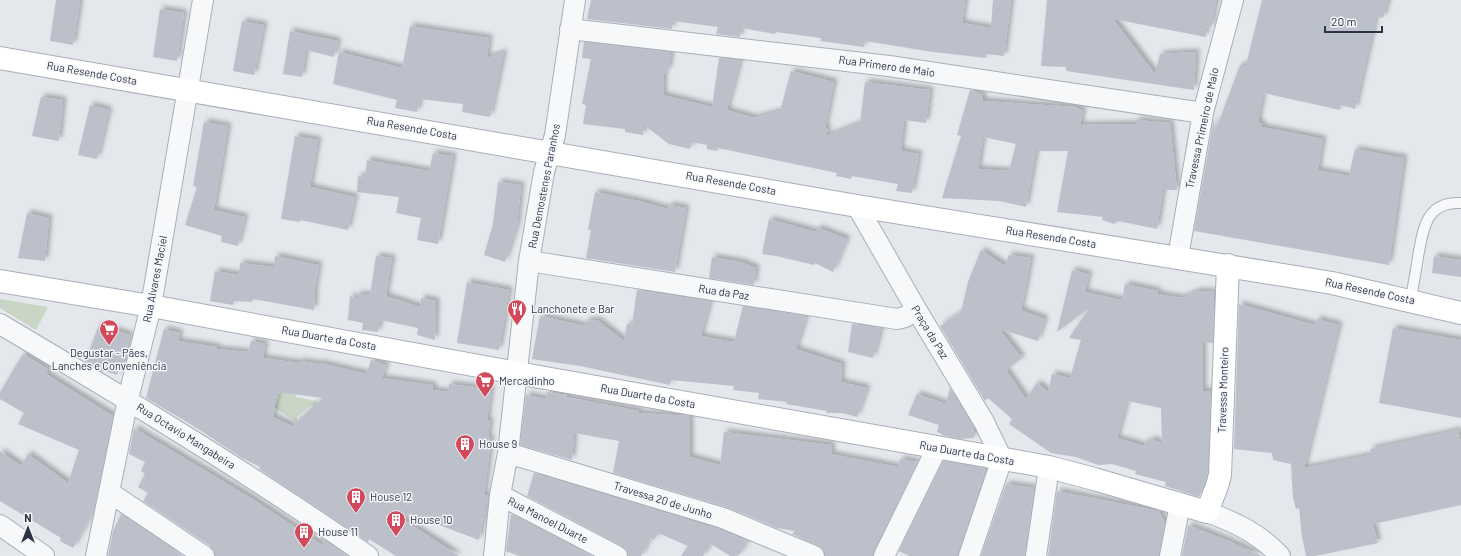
<svg xmlns="http://www.w3.org/2000/svg" width="1461" height="556" viewBox="0 0 1461 556" font-family="Barlow,sans-serif">
	<style>
		.green { fill: #c9d6c5 }
		.building { fill: #bbc0ca; fill-rule: evenodd; filter: url(#shadow) }
		.lines { fill: none; stroke-linecap: round; stroke-linejoin: round }
		.lane-casing { stroke: #a9aeb7; stroke-width: 12 }
		.street-casing { stroke: #a9aeb7; stroke-width: 22 }
		.secondary-casing { stroke: #a9aeb7; stroke-width: 24 }
		.lane { stroke: #f7f8fa; stroke-width: 10 }
		.street { stroke: #f7f8fa; stroke-width: 20 }
		.secondary { stroke: #fff; stroke-width: 22 }
		.labels { text-anchor: middle; stroke-width: 3; stroke-linejoin: round; paint-order: stroke }
		.street-label { font-size: 11px; fill: #2b3445; stroke: #f4f6f9 }
		.poi-label { font-size: 11px; fill: #2b3445; stroke: #f4f6f9; text-anchor: start }
	</style>
	<defs>
		<filter id="shadow"><feDropShadow dx="3.5" dy="-3.5" stdDeviation="2" flood-color="#0004"/></filter>
	</defs>
	<rect width="100%" height="100%" fill="#e4e7ec"/>
	<path class="green" d="M0,299L48,307L36,330L0,308Z
		M282,377L296,380V397L317,401L318,406H310L297,417V422L273,407L278,401Z"/>
	<path class="building" d="M56,0H80L73,45L50,41Z
		M591,0H965L962,23L991,28L993,0H1011L1004,56L986,54V58L933,52L865,41L864,47L820,41L821,38L776,32L775,34L741,28L740,37L716,34L718,27L673,21L672,29L587,19Z
		M1047,0H1216L1211,28L1205,27L1206,37L1113,19L1155,74L1160,54L1196,52L1194,90L1066,71V67L1041,66Z
		M1262,0H1388L1383,18L1376,16L1355,109L1341,105L1340,110L1263,93L1258,122L1262,124V127L1323,139L1318,170L1349,176L1355,149L1404,158L1389,265L1194,231L1214,118L1215,132L1240,65H1246Z
		M160,9L184,13L177,61L153,57Z
		M242,21L264,25L254,75L233,71Z
		M410,26L489,38L487,58L504,52L490,117L462,112L463,104L420,99L417,112L395,108L397,100L333,84L339,52L402,68Z
		M290,31L338,41L334,57L306,50L302,77L283,74Z
		M584,42L671,52L669,68L664,74L663,95L712,107L719,58L740,60L727,110L754,118L780,111L791,71L834,82L825,128H828L826,136L860,123L865,82L930,90L926,123L904,120L901,148L902,151L919,154L912,193L896,191L898,184L852,176L851,179L836,176L837,173L718,148L717,151L707,149V145L692,142L690,149L669,144L644,125L643,135L625,132V129L583,124L586,105L582,104L591,59L582,58Z
		M970,90L983,95V101L1075,107L1083,111L1080,125L1136,124V120L1170,123L1177,190H1163L1157,229L1118,221L1114,224L1102,220L1103,217L1057,212L1068,151H1036L1026,207L999,201L942,198L961,136L957,135ZM983,137L1016,144L1009,171L978,169Z
		M41,97L63,100L59,141L32,136Z
		M90,105L109,110L97,159L78,155Z
		M204,122L228,126L214,210L245,217L238,246L221,242L222,236L185,225L197,187L193,186Z
		M295,136L318,140L310,187L355,197L348,230L300,220V222L281,219Z
		M433,153L453,156L438,244L417,240L421,218L396,213L399,197L357,192L358,176L365,177L367,160L429,171Z
		M498,182L521,185L517,225L505,262L484,255L493,224Z
		M595,192L639,201L668,209L669,205L686,208L675,272L586,258L591,230H588Z
		M27,213L49,218L45,261L18,258Z
		M769,219L816,232L818,228L847,239L833,272L815,263L814,265L776,256L762,254Z
		M981,250L1005,266L1009,255L1031,258L1021,310L1045,319L1038,341L999,329L1022,358L1006,370L1026,399L1037,383L1048,392L1052,374L1070,378L1081,340L1069,338L1090,307L1057,332L1072,270L1089,274L1085,292L1122,300L1125,284L1158,291L1157,294L1181,298L1198,291L1214,292L1213,343L1203,342V391H1211L1208,472L1199,497L1165,486L1166,482L1135,474L1136,471L1112,464L1098,465L1076,457L1051,453L1009,424L1012,419L988,398L985,401L940,326L961,312L968,282ZM1127,401L1161,408L1162,443L1151,439L1150,442H1145L1144,446L1117,438Z
		M275,256L319,265L315,288L314,310L253,299L252,302L234,301L233,305L210,301L215,271L239,275L240,263L274,267Z
		M376,256L392,258L386,296L420,307L421,298L436,301L435,340L417,335L418,328L380,320L378,332L362,330L363,323L348,320L350,296L357,298L358,294L370,295Z
		M1434,256L1461,260V277L1432,273Z
		M712,257L741,262L756,268L754,285L709,278Z
		M467,282L509,290L499,350L457,343Z
		M637,290L710,301L701,336L734,342L743,306L806,316L796,349L842,364L841,382L867,388L857,417L842,413H826L827,411L786,404L787,402L758,399L759,393L733,390L734,386L671,380L670,385L580,366L532,359L540,316L585,326L586,321L597,320L624,341L627,324L632,325Z
		M1239,304L1315,325L1317,319L1339,325L1304,468L1371,455L1370,449L1458,430L1461,444V505L1373,524L1378,543L1315,556H1306L1302,537L1299,508L1296,509L1293,498L1291,464L1273,460L1272,453L1234,449Z
		M852,324L881,328L873,358L848,352Z
		M99,325L130,335L122,367L120,366L117,375L103,370V372L85,361Z
		M1393,328L1461,340V418L1379,403Z
		M164,329L180,333L178,341L217,347L216,349L248,352L251,341L265,344L263,358L300,363V361L320,364V363L367,374L371,360L386,365L382,378L433,385V390L448,392L449,384L491,389L487,420L490,421L488,438H491L484,495H488L479,540L407,513L404,520L459,556H396L369,539L368,542L259,469L260,467L242,458L192,425L146,398ZM277,392L323,398L292,426L273,417Z
		M23,354L48,369L46,374L113,416L94,510L73,548L60,541L61,538L0,501V451L21,466L28,454L68,483L79,450L18,424L24,413L0,399V392Z
		M950,388L974,428V438L960,439L941,435L942,434L937,432L939,425L908,415L917,394L946,404Z
		M547,392L567,395V397L639,411V413L690,416V457L720,465L724,432L832,445L831,454L898,467L900,459L917,462L873,556H825L823,549L819,546L792,534L795,531L777,528L726,507L613,473L619,441L574,433L572,460L520,445L526,395L546,399Z
		M134,428L251,498L322,545L325,540L348,556H215L210,546L143,501L148,493L138,487L145,474L141,471L145,462L129,454Z
		M943,461L985,468L958,556H909L899,551Z
		M534,473L719,529L748,541L738,556H730L711,544L703,556H681L688,546L658,533L654,540L650,538L641,556H628L627,550L622,546L527,496Z
		M1006,484L1034,488L1025,556H981Z
		M1057,491L1159,511L1165,523L1159,556H1048Z
		M121,514L183,556H108L113,531Z
		M511,514L514,515L592,556H519L506,551Z
		M1188,525L1226,540L1262,556H1182Z"/>
	<g class="lines">
		<g class="lane-casing">
			<path id="lane" d="M1411,300C1413,285 1416,271 1418,257C1423,229 1426,201 1461,203"/>
		</g>
		<g class="street-casing">
			<path id="street" d="M570,29L889,66L1203,113
				M857,206L916,309L984,422L1002,459L969,556
				M1178,257L1203,113L1233,0
				M529,261L897,319L905,317L916,309
				M0,324C125,398 249,473 368,556
				M508,453L723,518L814,556
				M109,492L204,556
				M500,495L617,556
				M1207,512C1235,522 1260,534 1280,556
				M0,525L44,556
				M96,556L128,399L151,306L203,0
				M494,556L500,495L508,453L529,261L544,172L555,135L575,0
				M884,556L937,448
				M1036,556L1049,467
				M1170,556L1180,504"/>
		</g>
		<g class="secondary-casing">
			<path id="secondary" d="M0,58L857,206L1332,283L1461,313
				M0,281L151,306L517,373L1049,467L1094,479L1207,512L1217,486L1220,475L1228,265"/>
		</g>
		<use href="#lane" class="lane"/>
		<use href="#street" class="street"/>
		<use href="#secondary" class="secondary"/>
	</g>
	<defs>
		<g id="restaurant-pin" transform="scale(1)"><path d="M0 17L-7.5 6A9.5 9.5 0 1 1 7.5 6Z" fill="#d1495b" stroke="#f4f6f9"/><path d="M-5-6h1v4h1v-4h1v4h1v-4h1v5L-1.5 .5V6h-2V.5L-5-1ZM5-6V6H3V1.5H1.5Q1.5-4 5-6Z" fill="#fff"/></g>
		<g id="supermarket-pin" transform="scale(1)"><path d="M0 17L-7.5 6A9.5 9.5 0 1 1 7.5 6Z" fill="#d1495b" stroke="#f4f6f9"/><path d="M-6-5.5h2.5l.6 2H6L4.5 2H-2.5L-4.4-4H-6ZM-1.5 3.2a1.3 1.3 0 1 0 .1 0ZM3 3.2a1.3 1.3 0 1 0 .1 0Z" fill="#fff"/></g>
		<g id="building-pin" transform="scale(1)"><path d="M0 17L-7.5 6A9.5 9.5 0 1 1 7.5 6Z" fill="#d1495b" stroke="#f4f6f9"/><path d="M-4-6H4V6H1V3H-1V6H-4ZM-2.5-4.3h1.7v1.8h-1.7ZM.8-4.3h1.7v1.8H.8ZM-2.5-1h1.7V.8h-1.7ZM.8-1h1.7V.8H.8Z" fill="#fff"/></g>
	</defs>
	<g fill-rule="evenodd">
		<use href="#restaurant-pin" x="517" y="309"/>
		<use href="#supermarket-pin" x="109" y="329"/>
		<use href="#supermarket-pin" x="485" y="381"/>
		<use href="#building-pin" x="465" y="444"/>
		<use href="#building-pin" x="356" y="497"/>
		<use href="#building-pin" x="396" y="520"/>
		<use href="#building-pin" x="304" y="532"/>
	</g>
	<g class="labels">
		<g class="street-label">
			<text transform="translate(887 66) rotate(8)" y="4">Rua Primero de Maio</text>
			<text transform="translate(92 73) rotate(10)" y="4">Rua Resende Costa</text>
			<text transform="translate(412 128) rotate(10)" y="4">Rua Resende Costa</text>
			<text transform="translate(1202 128) rotate(-78)" y="4">Travessa Primeiro de Maio</text>
			<text transform="translate(731 183) rotate(10)" y="4">Rua Resende Costa</text>
			<text transform="translate(544 186) rotate(-79)" y="4">Rua Demostenes Paranhos</text>
			<text transform="translate(1051 237) rotate(9)" y="4">Rua Resende Costa</text>
			<text transform="translate(155 279) rotate(-79)" y="4">Rua Alvares Maciel</text>
			<text transform="translate(1370 291) rotate(12)" y="4">Rua Resende Costa</text>
			<text transform="translate(724 292) rotate(9)" y="4">Rua da Paz</text>
			<text transform="translate(930 332) rotate(59)" y="4">Praça da Paz</text>
			<text transform="translate(329 338) rotate(10)" y="4">Rua Duarte da Costa</text>
			<text transform="translate(1223 390) rotate(-88)" y="4">Travessa Monteiro</text>
			<text transform="translate(648 396) rotate(10)" y="4">Rua Duarte da Costa</text>
			<text transform="translate(186 436) rotate(32)" y="4">Rua Octavio Mangabeira</text>
			<text transform="translate(967 453) rotate(10)" y="4">Rua Duarte da Costa</text>
			<text transform="translate(663 500) rotate(17)" y="4">Travessa 20 de Junho</text>
			<text transform="translate(548 520) rotate(27)" y="4">Rua Manoel Duarte</text>
		</g>
		<g class="poi-label">
			<text x="531" y="313">Lanchonete e Bar</text>
			<text x="109" y="357" text-anchor="middle">Degustar - Pães,<tspan x="109" dy="13">Lanches e Conveniência</tspan></text>
			<text x="499" y="385">Mercadinho</text>
			<text x="479" y="448">House 9</text>
			<text x="370" y="501">House 12</text>
			<text x="410" y="524">House 10</text>
			<text x="318" y="536">House 11</text>
		</g>
	</g>
	<g transform="translate(28 528)" stroke="#f4f6f9" stroke-width="3" paint-order="stroke">
	<path d="M0-3L7 15L0 10L-7 15Z" fill="#2b3445"/>
	<text y="-6" font-size="11" font-weight="bold" text-anchor="middle" fill="#2b3445">N</text>
	</g>
	<path d="M1325 26v6h57v-6" fill="none" stroke="#2b3445" stroke-width="2"/>
	<text x="1331" y="26" font-size="12" fill="#2b3445" stroke="#f4f6f9" stroke-width="3" paint-order="stroke">20 m</text>
</svg>
